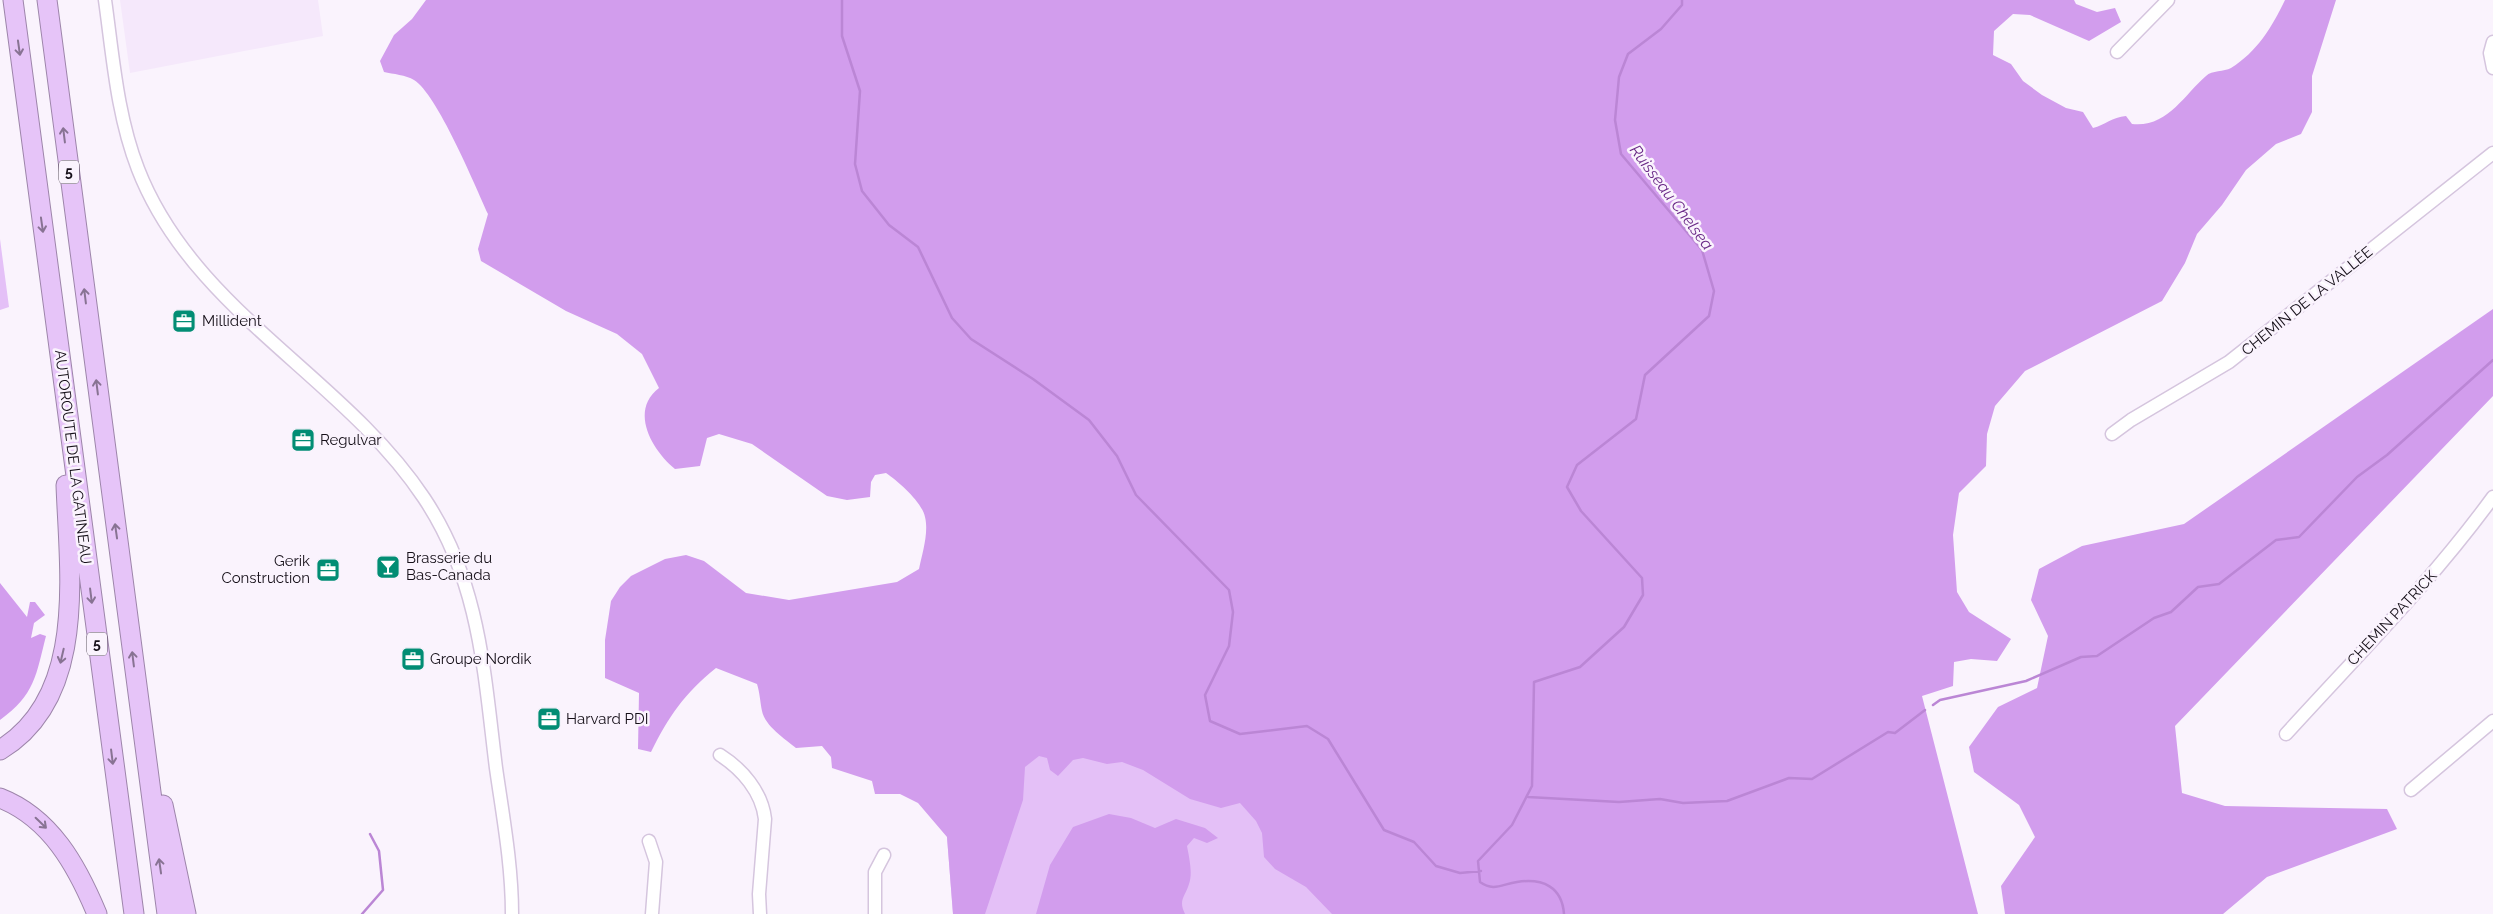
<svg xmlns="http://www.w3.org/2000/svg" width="2493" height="914" viewBox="0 0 2493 914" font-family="Raleway,sans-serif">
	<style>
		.built { fill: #f5e8fb }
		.green { fill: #e4c0f7 }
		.forest { fill: #d29ded }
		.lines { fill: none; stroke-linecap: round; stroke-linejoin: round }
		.stream { stroke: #bb86d5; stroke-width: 2.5 }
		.minor-casing { stroke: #d5c5de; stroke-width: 15 }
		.highway-casing { stroke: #9d85aa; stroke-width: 21 }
		.minor { stroke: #fff; stroke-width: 12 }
		.highway { stroke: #e6c4f8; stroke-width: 19 }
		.oneway { stroke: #887393 }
		.labels { text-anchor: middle; stroke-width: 5; stroke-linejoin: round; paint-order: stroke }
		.shield { fill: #faf3fd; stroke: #5a535d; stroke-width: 1 }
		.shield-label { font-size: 14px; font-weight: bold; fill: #150f18 }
		.street-label { font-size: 15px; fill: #150f18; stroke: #faf3fd }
		.poi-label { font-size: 15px; fill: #150f18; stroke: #faf3fd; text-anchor: start }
		.water-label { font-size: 16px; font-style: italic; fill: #6a2987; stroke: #faf3fd }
	</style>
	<rect width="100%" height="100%" fill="#faf3fd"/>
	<path class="built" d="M120,0H318L323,36L130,73Z"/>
	<path class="green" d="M0,239L9,307L0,310Z
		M1180,540L1564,914H953L947,837Z"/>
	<path class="forest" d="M426,0H2074L2076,4L2097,12L2115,8L2121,22L2089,41L2030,15L2013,14L1994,31L1993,55L2011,64L2023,81L2042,95L2066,108L2083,112L2093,128C2105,125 2112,117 2126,116L2132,124C2167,128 2184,95 2206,76C2212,70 2224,72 2231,68C2257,52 2272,27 2285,0H2336L2312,76V112L2301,134L2276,144L2246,170L2222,205L2197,234L2185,263L2162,301L2025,371L1995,406L1987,434L1986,466L1959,493L1953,535L1957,592L1969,612L2011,639L1997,661L1971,659L1954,662L1953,686L1922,696L1978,914H1332L1306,887L1275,869L1264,857L1262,833L1256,821L1240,803L1221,808L1190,799L1143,770L1122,762L1107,764L1083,758L1073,760L1058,776L1050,770L1047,758L1039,756L1025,767L1023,800L985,914H953L947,837L918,803L900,794H875L872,781L832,768L831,757L822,746L796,748C785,739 765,726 762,711C760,701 760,694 757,684L716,668C684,694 669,716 651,752L638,749L639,693L605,678V640L611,601L620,587L631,576L665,559L686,555L704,561L746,593L789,600L897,582L919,569C922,554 929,533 925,517C922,502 899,482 886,473L875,475L871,482L870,497L847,500L827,496L752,444L719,434L707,438L700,466L675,469C652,450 629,411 659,388L642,354L617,334L566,311L481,261L478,249L488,214C475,185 437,94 414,80C406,75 393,74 384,72L380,61L394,35L412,19Z
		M2493,309V396L2175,726L2182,793L2225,806L2387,809L2397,829L2267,877L2223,914H2005L2001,886L2035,837L2019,805L1974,772L1969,747L1998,707L2037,688L2048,636L2031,600L2039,569L2082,546L2184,524Z
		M0,583L27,617L30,602H35L45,615L34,623L31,638L40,634L46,636C36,675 35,695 0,720Z
		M1109,814L1131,818L1155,828L1176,819L1205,828L1218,838L1207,843L1194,838L1187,846C1189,857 1193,873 1189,884C1185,897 1178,900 1185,914H1036L1050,865L1073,827Z"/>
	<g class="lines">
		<path class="stream" d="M842,0V36L860,91L855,164L862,191L889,225L918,247L952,318L971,339L1033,379L1089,420L1117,456L1136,495L1229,590L1233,612L1229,646L1205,695L1210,721L1240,734L1307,726L1328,739L1384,830L1414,842L1436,866L1460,873L1481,871
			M1933,705L1940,700L2026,681L2081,657L2097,656L2154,618L2171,612L2198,587L2219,584L2276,540L2299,537L2357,477L2387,455L2493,360
			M1528,797L1619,802L1660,799L1683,803L1727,801L1789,778L1812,779L1888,732L1895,733L1925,710
			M362,914L383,890L379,851L370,834
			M1564,914C1562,887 1543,878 1517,882C1502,884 1494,892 1480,882L1478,861L1512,825L1532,786L1534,682L1580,667L1624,627L1643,595L1642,578L1581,511L1567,487L1577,465L1636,419L1645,375L1709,316L1714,291L1702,250L1621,154L1615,120L1619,77L1628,54L1661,29L1682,5V0"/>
		<g class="minor-casing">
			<path id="minor" d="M105,0C113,57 117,115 138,169C193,311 343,376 424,498C480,582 484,672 496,768C503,817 512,865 512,914
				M2493,42L2490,53L2493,68
				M2117,52L2168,0
				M2112,434L2131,420L2229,362L2493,153
				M2286,734C2357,656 2431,582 2493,497
				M720,755C742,769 762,792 765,819L759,894L760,914
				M2411,790L2493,721
				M649,841L656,862L652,914
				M875,914V872L884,855"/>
		</g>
		<g class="highway-casing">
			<path id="highway" d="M13,0L134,914
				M47,0L167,914
				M0,750C88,697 69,572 66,485
				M0,798C51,818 77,866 97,914
				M163,805L186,914"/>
		</g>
		<use href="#minor" class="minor"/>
		<use href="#highway" class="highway"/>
	</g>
	<defs><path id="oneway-shaft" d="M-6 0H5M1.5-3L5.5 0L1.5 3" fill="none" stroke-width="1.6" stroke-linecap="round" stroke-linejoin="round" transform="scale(1.25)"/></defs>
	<g class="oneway">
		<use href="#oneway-shaft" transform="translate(19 48) rotate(82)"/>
		<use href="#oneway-shaft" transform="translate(64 135) rotate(-97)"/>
		<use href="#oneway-shaft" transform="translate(42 225) rotate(82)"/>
		<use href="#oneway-shaft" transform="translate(85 296) rotate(-97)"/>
		<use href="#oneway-shaft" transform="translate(97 387) rotate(-97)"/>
		<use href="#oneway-shaft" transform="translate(116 531) rotate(-98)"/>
		<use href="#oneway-shaft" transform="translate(91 596) rotate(83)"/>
		<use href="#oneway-shaft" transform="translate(62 656) rotate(103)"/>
		<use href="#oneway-shaft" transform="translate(133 659) rotate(-97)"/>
		<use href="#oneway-shaft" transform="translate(112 757) rotate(83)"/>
		<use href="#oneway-shaft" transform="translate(41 823) rotate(44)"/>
		<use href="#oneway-shaft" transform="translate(160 866) rotate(-98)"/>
	</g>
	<defs>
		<g id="office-square" transform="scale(1.25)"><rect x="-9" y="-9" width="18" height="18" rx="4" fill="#028d74" stroke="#faf3fd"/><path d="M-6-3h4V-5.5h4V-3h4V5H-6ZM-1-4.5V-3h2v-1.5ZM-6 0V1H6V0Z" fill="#fff"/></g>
		<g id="bar-square" transform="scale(1.25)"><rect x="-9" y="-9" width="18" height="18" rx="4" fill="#028d74" stroke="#faf3fd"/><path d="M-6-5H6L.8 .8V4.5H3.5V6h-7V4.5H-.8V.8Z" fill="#fff"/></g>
	</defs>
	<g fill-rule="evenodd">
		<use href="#office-square" x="184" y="321"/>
		<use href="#office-square" x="303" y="440"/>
		<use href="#bar-square" x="388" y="567"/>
		<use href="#office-square" x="328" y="570"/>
		<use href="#office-square" x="413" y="659"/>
		<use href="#office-square" x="549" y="719"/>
	</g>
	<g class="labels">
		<g class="shield">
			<rect x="59" y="160.5" width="20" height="23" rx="4"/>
			<rect x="87" y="632.5" width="20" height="23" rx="4"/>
		</g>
		<g class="shield-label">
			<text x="69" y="177">5</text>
			<text x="97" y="649">5</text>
		</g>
		<g class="street-label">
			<text transform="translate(2307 301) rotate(-39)" y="5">CHEMIN DE LA VALLÉE</text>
			<text transform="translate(73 457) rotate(83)" y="5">AUTOROUTE DE LA GATINEAU</text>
			<text transform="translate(2392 618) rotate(-47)" y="5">CHEMIN PATRICK</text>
		</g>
		<g class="poi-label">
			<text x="202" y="326">Millident</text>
			<text x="320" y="445">Regulvar</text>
			<text x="406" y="563">Brasserie du<tspan x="406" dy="17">Bas-Canada</tspan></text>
			<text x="310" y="566" text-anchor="end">Gerik<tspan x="310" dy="17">Construction</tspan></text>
			<text x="430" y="664">Groupe Nordik</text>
			<text x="566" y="724">Harvard PDI</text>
		</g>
		<g class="water-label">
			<text transform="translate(1672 197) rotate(53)" y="6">Ruisseau Chelsea</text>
		</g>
	</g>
</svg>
